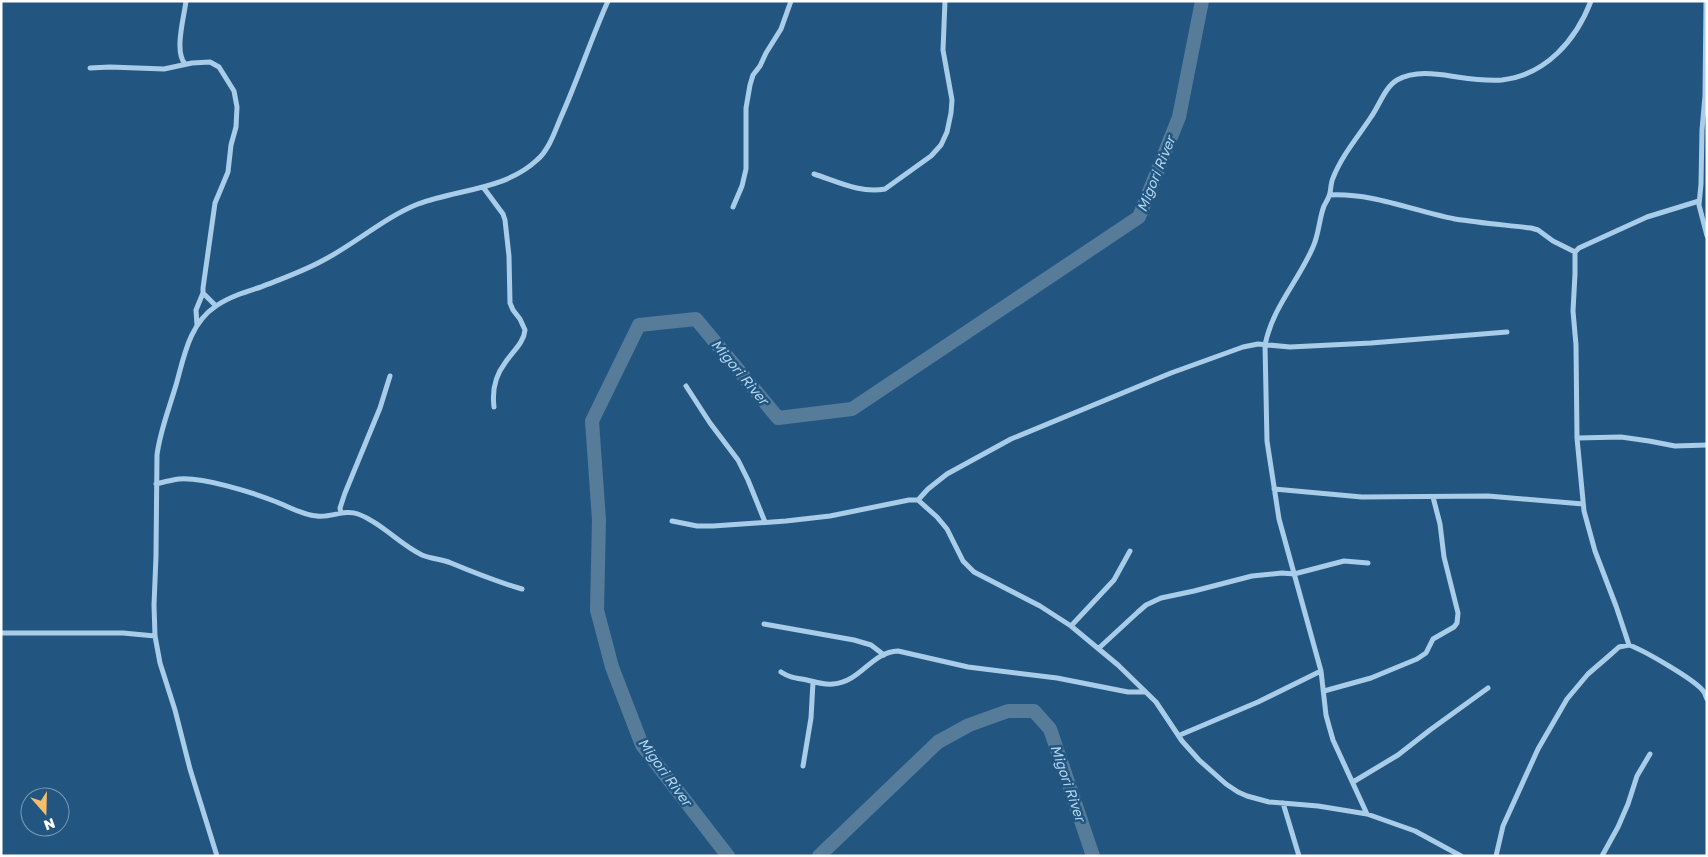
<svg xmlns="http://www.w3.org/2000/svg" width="1708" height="857" viewBox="0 0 1708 857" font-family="'Golos Text',sans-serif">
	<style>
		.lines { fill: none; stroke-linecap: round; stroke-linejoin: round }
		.river { stroke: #567c9a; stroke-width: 14 }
		.street { stroke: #a9cce8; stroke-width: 5 }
		.labels { text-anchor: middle; stroke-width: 5; stroke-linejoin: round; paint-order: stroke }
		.water-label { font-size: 14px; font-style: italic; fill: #b4d6ef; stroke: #225681 }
	</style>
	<rect width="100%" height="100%" fill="#225681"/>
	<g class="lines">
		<path class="river" d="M728,856L642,745L612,667L597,610L599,520L592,421L639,325L696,319L778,418L852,409L1139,217L1179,117L1202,1
			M819,856L938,742L969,725L1008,711H1034L1050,729L1093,856"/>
		<path class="street" d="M1706,1L1705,96L1702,130L1701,184L1699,205L1707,236
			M185,64C174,51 184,18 186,1
			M90,68L110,67L164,69L192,63L210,62L219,67L234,91L237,107L236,127L231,145L228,172L215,203L203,288V293L216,306
			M814,174C836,181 861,194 885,189L931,156L941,145L947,132L951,113L952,100L943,50L945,1
			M483,187L503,214L505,220L509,256L510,303L513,310L520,319L525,330C524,343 512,352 505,363C495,376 492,391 494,407
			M1330,195C1374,193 1413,211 1455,219C1480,223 1506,225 1531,228L1538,230L1553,241L1575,252V274L1573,311L1576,345L1577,438L1584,511L1595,551L1616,606L1629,645C1643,650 1696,680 1704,692C1705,693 1706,698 1707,699
			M733,207L742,186L746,169V108L750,85L753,75L760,66L766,53L781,29L791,1
			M1575,252L1579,248L1647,217L1699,201
			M197,325L196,310L203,293
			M686,386L710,423L738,460L748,480L765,522
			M1577,438L1621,437L1649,441L1675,446L1707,445
			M156,484C164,482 171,480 179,479C203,477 251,492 274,501C288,506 302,515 317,516C331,518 344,509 358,514C382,523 399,544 422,555C431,559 442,559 451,563C475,573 498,582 522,589
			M1274,489L1362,497L1488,496L1583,504
			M918,500L928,489L947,474L1011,439L1171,373L1243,347L1258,344L1290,347L1371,343L1507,332
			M341,513L340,508L345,493L380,408L390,376
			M672,521L697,526H713L786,521L830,516L909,500H918L937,517L947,529L963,561L974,572L1040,606L1071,626L1118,665L1156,702L1182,741L1199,760L1226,784L1238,792L1247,796L1269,802L1318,806L1367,814L1415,831L1461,856
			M764,624L854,640L871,645L884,655
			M1071,626L1114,580L1130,551
			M1,633H123L155,636
			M1099,648L1138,612L1146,605L1161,598L1194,591L1252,576L1282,573L1294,574L1344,561L1368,563
			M781,672C790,678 796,678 807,680C815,682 824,685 833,684C861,682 871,652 898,651L968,667L1057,678L1128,692H1145
			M1324,691L1371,678L1417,659L1426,653L1433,639L1454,627L1457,623L1458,613L1444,557L1440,524L1433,497
			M1180,735L1258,702L1321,671
			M803,766L811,718L813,682
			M1353,782L1398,755L1430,730L1488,688
			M1283,803L1299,856
			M1367,814L1333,740L1329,726L1326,715L1321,671L1279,519L1267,441L1265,345C1273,306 1298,282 1313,247C1319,234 1319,219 1324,206C1326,202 1329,198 1330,193C1331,188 1331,182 1333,178C1342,155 1358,137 1371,117C1379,106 1385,87 1397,80C1416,70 1437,74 1457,77C1471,79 1487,81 1502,80C1546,75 1576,40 1591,1
			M217,856L190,769L175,710L160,663L155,636L154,605L156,556L157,455C160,431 169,409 176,385C184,357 189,324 216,306C229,297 245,292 261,287C281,279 301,272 320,262C354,245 383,218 418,204C458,189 505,190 537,160C549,150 555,131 561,117C578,79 591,39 608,1
			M1496,856L1503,826L1538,749L1567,699L1588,674L1610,655L1619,647L1629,645
			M1602,856L1618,827L1628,804L1637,776L1650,754"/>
	</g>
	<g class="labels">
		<g class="water-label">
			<text transform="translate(1156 174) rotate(-68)" y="5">Migori River</text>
			<text transform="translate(740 372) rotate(50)" y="5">Migori River</text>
			<text transform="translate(665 772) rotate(54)" y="5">Migori River</text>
			<text transform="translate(1068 783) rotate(71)" y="5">Migori River</text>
		</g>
	</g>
	<rect width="1708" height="857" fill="none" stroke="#ffffff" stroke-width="5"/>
	<g transform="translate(45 812) rotate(160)"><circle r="24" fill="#225681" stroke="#7a9ab3"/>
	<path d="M0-4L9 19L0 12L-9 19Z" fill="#f4bd6b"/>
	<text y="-8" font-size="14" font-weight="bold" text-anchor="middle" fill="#ffffff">N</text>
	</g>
</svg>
